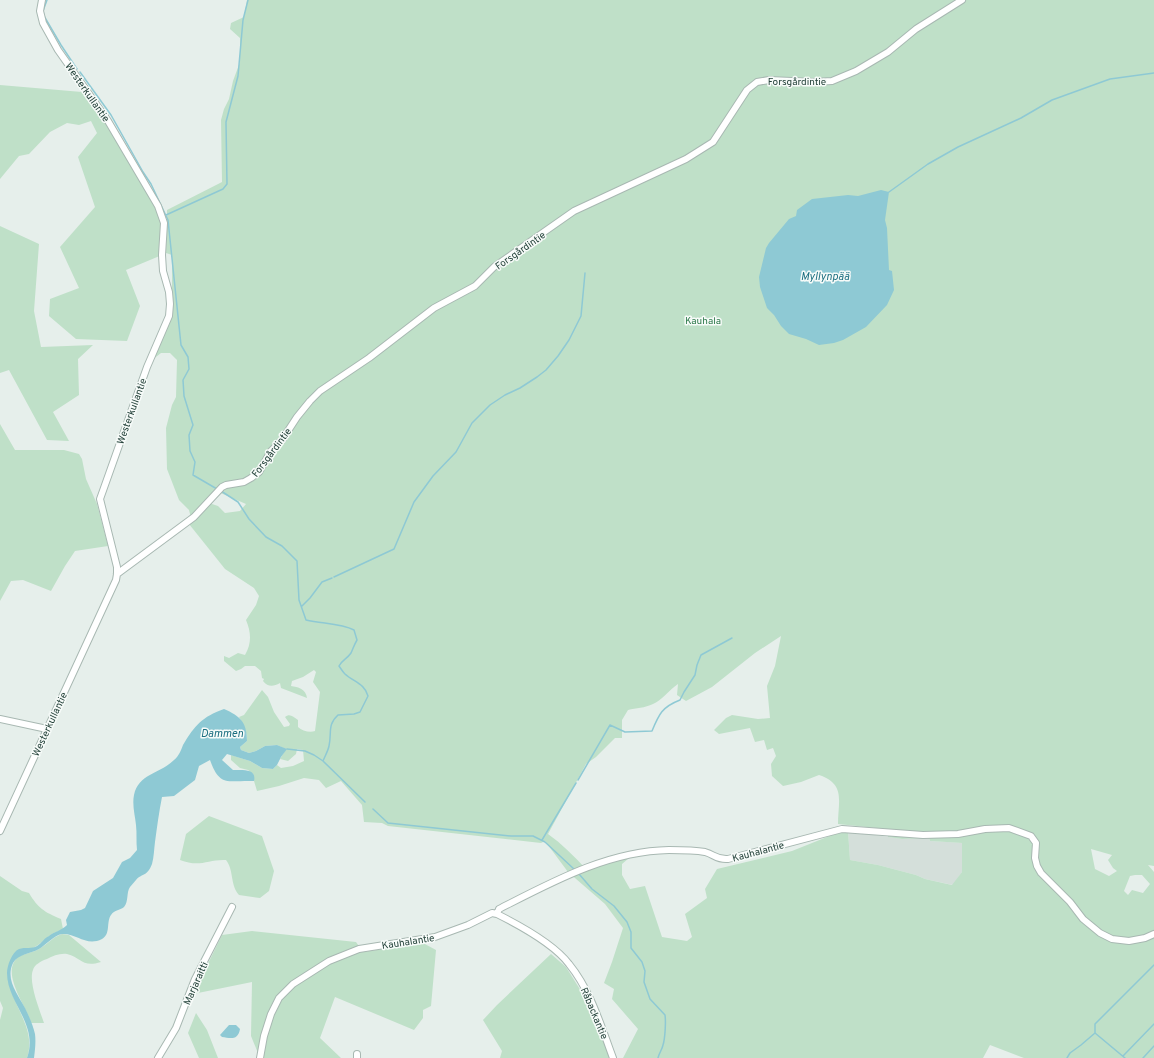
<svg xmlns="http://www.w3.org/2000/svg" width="1154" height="1058" viewBox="0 0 1154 1058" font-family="Overpass,sans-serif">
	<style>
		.built { fill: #d4dfda }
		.green { fill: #bfe0c8; fill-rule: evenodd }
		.water { fill: #8ec9d4 }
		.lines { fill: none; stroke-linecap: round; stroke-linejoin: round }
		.stream { stroke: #8ec9d4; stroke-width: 1.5 }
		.minor-casing { stroke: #a8b8b2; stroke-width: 8 }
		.minor { stroke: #fff; stroke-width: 6 }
		.labels { text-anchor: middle; stroke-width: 3; stroke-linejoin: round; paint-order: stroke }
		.street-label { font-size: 10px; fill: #24423a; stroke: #f7fbf9 }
		.park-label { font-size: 10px; fill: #2d7a4b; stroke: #f7fbf9 }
		.water-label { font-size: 11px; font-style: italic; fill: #1c6f80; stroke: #f7fbf9 }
	</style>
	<rect width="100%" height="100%" fill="#e6efeb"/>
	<path class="built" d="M848,831L902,839L929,838L930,841L963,843L962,872L953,885L925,879L916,875L878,865L850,860Z"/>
	<path class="green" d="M247,0H1154V866L1148,865L1154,872V932C1126,946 1107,939 1085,918C1082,915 1079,913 1076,910C1073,906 1071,901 1068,897C1060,889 1049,881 1042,871C1030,854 1048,837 1020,830L1017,833C1020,834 1023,834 1026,835C1036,839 1033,848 1033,856C1034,862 1036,869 1040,873C1046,883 1058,891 1066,899C1069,903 1070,909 1073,912C1089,928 1110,947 1134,941C1142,938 1144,940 1154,935V1058H1024L990,1045L983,1058H623L638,1029L612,999L614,989L604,983L612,962L623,928L605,904L568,872L545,841L541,843L388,826L382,823L364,822L362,805L341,781L326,788L319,780L304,778L279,786L257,791L254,781V778L253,774L248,770L240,768L231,760V755L250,761L262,768L273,769L277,765L281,768L293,766L304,761L303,750L297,749L296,754L288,761L280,759L286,749L277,745L265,746L256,751L249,753L241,750L240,747L247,741C247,731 244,725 239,717L244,715L262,690L268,697L274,712L284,727L289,726L290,724L285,717C290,713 293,717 298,720V727C302,731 310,733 315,731L320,692L313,682L316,672L314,670L303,677L292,681L291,686C298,687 306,689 307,698L281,688L280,683C273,687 268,687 263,681L264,679L262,678L261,671L255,666H245L241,669L236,671L224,661V656L229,658L238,653L245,655C252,643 251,632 246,620L256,605L259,596L254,588L225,569L189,524L200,515L209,503L218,506L225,513L240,511L246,504L216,491L191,518L189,510L179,500L167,469L166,428L172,405L176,397L177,360L170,353H161L152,360L170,317L172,304V255L166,253L167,210L222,182L221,120L224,109L229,99L233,81L240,62V38L230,29L231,23L244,17ZM781,636L775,666L767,686L770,718L758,719L732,715L726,718L714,730L719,734L750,728L755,742L764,740L767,750L773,748L776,756L771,764L772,776L783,786L801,782L819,775C846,784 838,801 838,824L886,829L888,837L902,839L929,838L930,841L962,843V872L952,885L925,879L916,875L878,865L850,860L848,831H842L792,851L717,869L705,889L707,898L685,914L692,937L687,941L662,937L645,886L630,889L622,875V864L629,858L628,856L586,869C574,856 562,844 548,834L586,764L596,757L615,738H622V720L628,710C636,708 645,708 653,704C661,701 669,690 678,684L677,695L686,701L712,687L755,653ZM1091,849L1112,855L1108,860L1113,868L1117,871L1109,876L1095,869ZM1135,875H1142L1150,884L1143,893L1132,890L1128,895L1124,891L1130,876Z
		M0,85L82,92L87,91L158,206L164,223L162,255L126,270L140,306L127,341L76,339L49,316L50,299L79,288L60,247L95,207L78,157L97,133L91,121L79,125L67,123L50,132L29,154L19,156L0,179Z
		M0,226L39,244L34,311L41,347L93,345L78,359L79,395L53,412L69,441L47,440L9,370L0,373Z
		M0,424L15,450H64L79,454L82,459L86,479L97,504L108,546L75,551L65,566L51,591L23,580L11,581L0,601Z
		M209,816L262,836L274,871L269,891L260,898L239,895C230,885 234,870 226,860C208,859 200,868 180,860L186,834Z
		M0,876L22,891L29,893C38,908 44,912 61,919L63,929L52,934L38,945L10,962C10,971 9,984 12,993C20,1015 35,1034 27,1058H0V1020L3,1008L0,1001Z
		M252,931L356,942L363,952L423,943L436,950L431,1006L423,1010V1018L414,1030L335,997L320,1038L341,1058H260L251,1036L252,982L193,994L222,935Z
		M62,934L69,935L101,962C82,968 82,958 67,954C60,953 53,956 47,959C41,961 34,965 33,970C28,982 40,1011 44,1023H31C26,1005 0,973 18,957C23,954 30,953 35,951C45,947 52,937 62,934Z
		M551,954L566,967L586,999L590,998L613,1058H500L502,1051L483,1020L497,1005Z
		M196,1013L207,1030L218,1058H199L188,1033Z"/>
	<path class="water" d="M881,190L889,192L885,220L887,228L889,270L892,271L894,290L887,305L866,327L843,340L834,343L819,345L806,339L789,334L781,326L774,315L767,308L760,287L759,277L766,248L769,243L789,219L796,216L797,210L812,199L848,195L858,196Z
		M224,709C240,716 247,722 247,741L240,747L241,750L249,753L256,751L265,746L277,745L287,749L281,757L277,765L273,769L262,768L250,761L227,754L222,760L233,770C242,770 257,768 254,781C228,780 220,788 210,760L199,766L195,780L174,796L162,797C159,812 157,827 155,842C154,849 154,857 152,864C147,877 142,873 136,880C134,882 132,885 130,887C126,893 129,901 124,907C121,910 114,910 111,915C106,922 111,934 102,939C86,947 77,933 62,934C54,935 46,945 39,949C30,954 18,954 13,963C5,980 18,994 25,1008C29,1016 33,1025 35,1034C36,1042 35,1050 34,1058H27C39,1024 7,1003 7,973C7,966 12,952 19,949C25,947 32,949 37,946C42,943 44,938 49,936C55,931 61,931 67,925L66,920L70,912L81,910L85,908L93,891L113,878L122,862L130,858L137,850C136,842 137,833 136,825C135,815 132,805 134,795C139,773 160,774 174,760C179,756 181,750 183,745C195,725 202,717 224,709Z
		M229,1025H236L240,1029C238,1041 230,1038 222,1037L220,1035Z"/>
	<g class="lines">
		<path class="stream" d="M47,0L43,11L44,16L61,45L77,69
			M80,72L111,115L143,172L151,184L168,220L181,345L188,357L189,369L183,380L184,396L193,425L189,435L190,451L195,462L193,475L217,489
			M889,192L928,164L958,147L1021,118L1052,100L1110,79L1154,73
			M166,215L223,189L227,184L226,122L238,76L243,20L248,0
			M221,491L238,502L249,519L266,537L282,546L297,561L299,600L306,620C322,624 340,623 354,630L357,640C354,645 353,649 351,653C347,659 342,660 339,666C341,669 343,672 345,674C354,682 365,684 368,696L360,712L354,714L338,715C327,725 332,733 329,746C328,751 325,756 323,761
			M334,577L394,549L414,502L433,476L456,452L472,423L490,405L505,395L520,388L537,377L546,370L558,356L569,340L581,316L585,273
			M302,606L310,598L322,582L332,578
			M287,749L305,751L314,755L323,761L365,802
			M578,780L610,725L625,732L652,731C659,714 662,707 680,700L684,692L695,675L697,665L701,655L732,638
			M373,809L388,823L511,836H533L545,842L575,870
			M542,840L576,783
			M579,874L592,889L614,906L627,922L631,932V948L642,962L645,971L644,982L650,999L665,1015C666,1022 665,1039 663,1045C662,1050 659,1053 658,1058
			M1095,1033V1024L1154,965
			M1123,1056L1154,1024
			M1067,1058L1070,1053L1081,1045L1095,1033L1125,1058
			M1143,1058L1154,1046"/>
		<g class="minor-casing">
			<path id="minor" d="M117,574L194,517L222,487L226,485L244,482L251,478L259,472L271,451L282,440L297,417L310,401L320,391L369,358L434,308L475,286L494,267L574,211L686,159L713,142L747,90L757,82L769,80L814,82L832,81L856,71L888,52L916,29L962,0
				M0,719L47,729
				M0,831L116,580L117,574V567L100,499L147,367L169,316L170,304L169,292L163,271L162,255L164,223L158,206L108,121L58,50L43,23L40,11L42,0
				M497,914C519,925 554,944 569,964C591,991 601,1026 613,1058
				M158,1058L176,1028L195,979L232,907
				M260,1058L264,1036L271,1014L279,998L293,984L329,961L359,949L435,937L468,925L492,913L497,914L499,909C552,882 608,851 669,850C680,850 694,850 705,852C715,855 717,860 728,859L842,829L923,835L958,834L985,829L1009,828L1031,836L1036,843L1035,858L1037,866L1041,873L1070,902L1083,919L1100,933L1112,939L1129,941L1145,938L1154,934
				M357,1058V1054"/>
		</g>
		<use href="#minor" class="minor"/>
	</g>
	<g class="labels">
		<g class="street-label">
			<text x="797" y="85">Forsgårdintie</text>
			<text transform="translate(88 92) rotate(55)" y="4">Westerkullantie</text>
			<text transform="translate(520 250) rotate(-35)" y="4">Forsgårdintie</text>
			<text transform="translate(131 411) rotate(-70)" y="4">Westerkullantie</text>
			<text transform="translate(271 452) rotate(-53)" y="4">Forsgårdintie</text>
			<text transform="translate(49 724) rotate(-65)" y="4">Westerkullantie</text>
			<text transform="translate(758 851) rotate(-15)" y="4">Kauhalantie</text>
			<text transform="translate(408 941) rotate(-9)" y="4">Kauhalantie</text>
			<text transform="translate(195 983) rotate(-66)" y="4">Marjaraitti</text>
			<text transform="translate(595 1013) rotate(67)" y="4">Råbackantie</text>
		</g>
		<g class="park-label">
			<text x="703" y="324">Kauhala</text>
		</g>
		<g class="water-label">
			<text x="825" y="280">Myllynpää</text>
			<text x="222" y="737">Dammen</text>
		</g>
	</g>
</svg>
